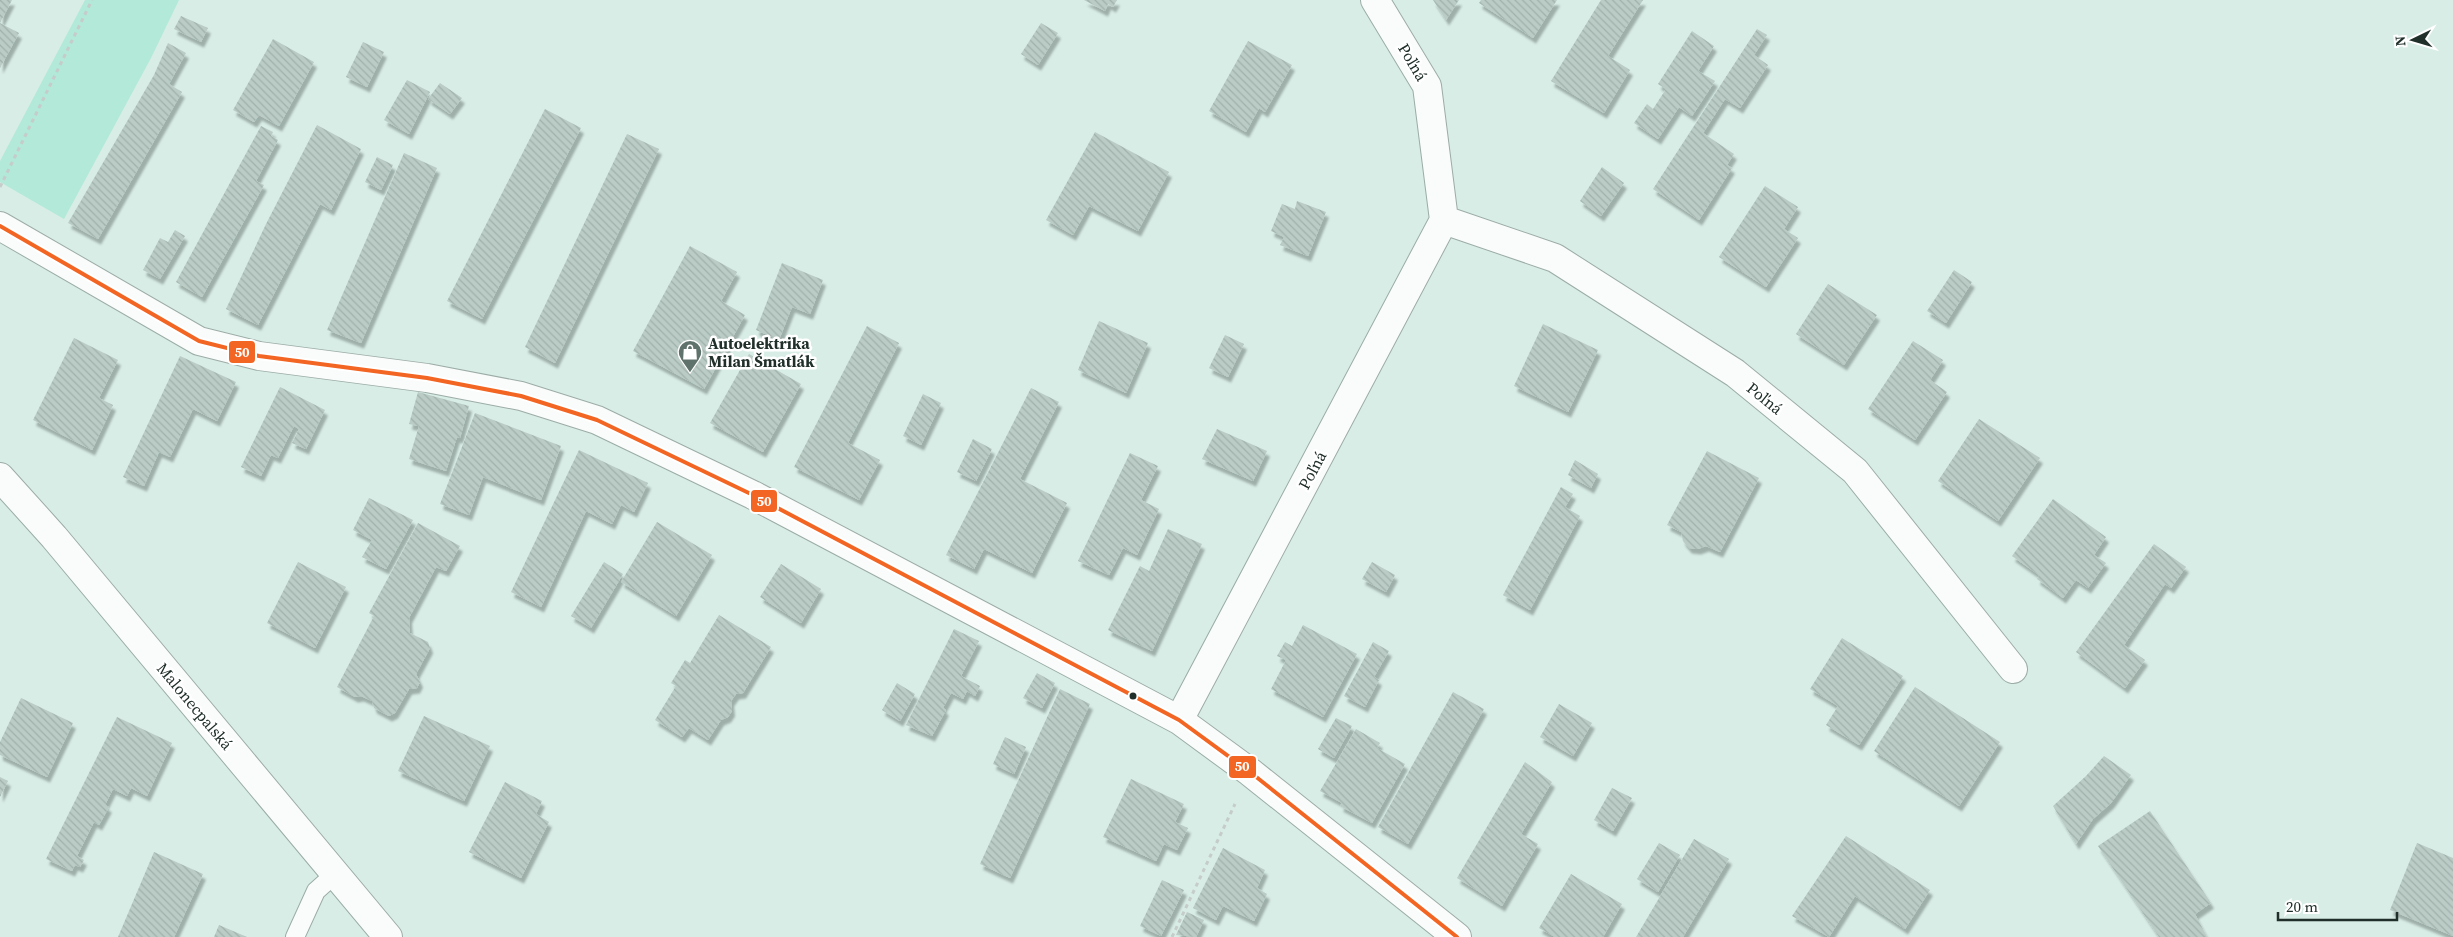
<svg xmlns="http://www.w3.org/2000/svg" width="2453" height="937" viewBox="0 0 2453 937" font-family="'Source Serif 4',serif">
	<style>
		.grass { fill: #b2e9d8 }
		.building { fill: url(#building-back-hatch); filter: url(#shadow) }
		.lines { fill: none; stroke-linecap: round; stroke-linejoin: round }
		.service-casing { stroke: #9caca6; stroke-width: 20 }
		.minor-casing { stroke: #9caca6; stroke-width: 30 }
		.path { stroke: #c5ccca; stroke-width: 3; stroke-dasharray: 4 4; stroke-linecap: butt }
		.service { stroke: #f9fcfb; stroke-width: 18 }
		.minor { stroke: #f9fcfb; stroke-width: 28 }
		.bus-1-casing { stroke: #fff; stroke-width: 8 }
		.bus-1 { stroke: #f26522; stroke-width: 4 }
		.bus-dot { fill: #202f2a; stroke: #fff; stroke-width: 2 }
		.labels { text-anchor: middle; stroke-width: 5; stroke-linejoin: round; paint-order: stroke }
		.street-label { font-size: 16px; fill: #202f2a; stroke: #fff }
		.poi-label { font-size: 16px; font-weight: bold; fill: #202f2a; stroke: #fff; text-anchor: start }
		.line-badge { stroke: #fff; stroke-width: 2 }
		.badge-label { font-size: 14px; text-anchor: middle; font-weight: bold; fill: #fff }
	</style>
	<defs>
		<pattern id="building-back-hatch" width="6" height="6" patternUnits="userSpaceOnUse" patternTransform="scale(1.25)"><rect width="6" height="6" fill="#bbccc6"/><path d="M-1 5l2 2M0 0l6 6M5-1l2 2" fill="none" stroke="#a0b0aa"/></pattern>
		<filter id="shadow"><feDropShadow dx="3" dy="5.5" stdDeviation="1" flood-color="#0004"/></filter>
	</defs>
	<rect width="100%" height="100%" fill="#d8ede6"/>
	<path class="grass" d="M85,0H179L151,58L64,219L0,182V161Z"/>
	<path class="building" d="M0,0H12L0,23Z
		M1084,0H1117L1113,7L1108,4L1105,11Z
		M1433,0H1459L1446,20Z
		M1481,0H1557L1533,38L1479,3Z
		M1601,0H1643L1608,56L1630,70L1604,113L1551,81Z
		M181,16L208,28L201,42L174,29Z
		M0,23L19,33L0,68Z
		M1041,23L1058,33L1038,65L1021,54Z
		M1757,29L1767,35L1754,55L1768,65L1740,108L1725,99L1703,133L1734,154L1727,165L1732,168L1699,220L1653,189Z
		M1692,31L1714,46L1698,71L1715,81L1692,116L1679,107L1658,139L1634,123L1647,104L1653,109L1666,89L1658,84Z
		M273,39L314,62L279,126L259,115L254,122L233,110Z
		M1248,41L1292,65L1265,112L1259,108L1246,132L1209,111Z
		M363,42L384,52L367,87L346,77Z
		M168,43L186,53L169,84L182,92L98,239L68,223L154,75Z
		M407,80L430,92L409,134L384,120Z
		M440,83L462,98L450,114L428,99Z
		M545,109L581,128L482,319L447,301Z
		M317,125L361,149L331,210L320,204L258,325L226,309L266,224Z
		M261,126L273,132L271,136L278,140L256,181L264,185L202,297L176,282Z
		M1095,132L1169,172L1138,231L1089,206L1073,235L1046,220Z
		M627,134L659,149L555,363L525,347Z
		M404,153L437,168L361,343L327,330Z
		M377,157L393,165L381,190L365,182Z
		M1602,167L1624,183L1601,216L1580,201Z
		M1765,186L1798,207L1784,229L1798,238L1766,287L1719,257Z
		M1297,201L1326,212L1308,256L1280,245L1284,237L1271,231L1282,204L1295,209Z
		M175,230L185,236L160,279L143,270L160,238L168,242Z
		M690,246L737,272L721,301L745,315L704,389L633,351Z
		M782,263L823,280L810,314L792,307L779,340L756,330Z
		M1954,270L1972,282L1946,323L1927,311Z
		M1828,284L1877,315L1844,365L1796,334Z
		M1099,321L1148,343L1126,393L1078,370Z
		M1543,324L1598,350L1568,412L1514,386Z
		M867,326L899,343L848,443L880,460L859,500L794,467Z
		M1225,335L1244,344L1228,377L1209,368Z
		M74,338L118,360L99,398L113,405L92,450L33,420Z
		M1913,341L1943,360L1930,380L1947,392L1915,440L1868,409Z
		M749,354L801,384L763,452L710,423Z
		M180,356L236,382L217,421L193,409L170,457L159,452L144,486L123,477Z
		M280,387L325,410L306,449L292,443L299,429L294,426L278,458L271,455L261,476L241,467Z
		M1031,388L1059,402L1020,479L1067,503L1032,573L984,549L974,569L946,555Z
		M418,392L469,406L460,438L457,437L446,471L409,459L419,426L409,424Z
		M923,394L941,403L921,445L903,436Z
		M475,413L561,446L541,500L483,477L469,515L440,504Z
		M1979,419L2040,458L1998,521L1938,481Z
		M1217,429L1267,451L1253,481L1202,459Z
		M973,439L992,449L976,481L957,472Z
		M579,450L648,483L634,512L621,505L612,524L586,511L541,607L511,592Z
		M1707,451L1759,478L1720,552L1706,546L1698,549L1689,548L1683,541L1681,532L1667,525Z
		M1130,453L1158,466L1141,500L1159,509L1137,555L1123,548L1109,575L1078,561Z
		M1575,460L1598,474L1591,488L1568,475Z
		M1561,487L1573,494L1565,507L1580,516L1530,610L1503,595Z
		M369,498L413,520L386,569L362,557L372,540L353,530Z
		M2053,499L2106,537L2094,555L2106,563L2088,588L2076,580L2063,598L2037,579L2039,575L2012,556Z
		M657,522L712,555L676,616L621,582Z
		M418,523L460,546L446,571L436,567L409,618L410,633L428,642L430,648L416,674L420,682L417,688L409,689L395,713L389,716L374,708L372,701L361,696L355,697L337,687L374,616L369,613Z
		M1168,529L1202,544L1152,651L1108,630L1140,566L1149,571Z
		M2154,544L2186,567L2171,588L2165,584L2124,645L2145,660L2125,688L2076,652Z
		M298,562L346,587L315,648L267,623Z
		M604,562L623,574L591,628L571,616Z
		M1372,562L1395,575L1386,592L1362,579Z
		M781,564L821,589L801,623L760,597Z
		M719,615L771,647L743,693L736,694L731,701L732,711L728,717L721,720L708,740L689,728L682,737L655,720L676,686L671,683L685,660L690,663Z
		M1303,625L1357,654L1323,717L1271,689L1286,660L1277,656L1285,642L1292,646Z
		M954,629L979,641L961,676L980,686L975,696L967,691L963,699L951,693L943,708L946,710L932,736L906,725Z
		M1842,638L1903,676L1859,745L1826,725L1838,706L1810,689Z
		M1373,642L1389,651L1374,677L1379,680L1365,707L1344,696Z
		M1037,673L1055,683L1042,708L1023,698Z
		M897,683L915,694L900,721L882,710Z
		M1915,687L2000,742L1959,806L1874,751Z
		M1060,689L1090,704L1010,878L980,864Z
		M1453,692L1484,709L1408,844L1378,827Z
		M21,698L73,723L47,777L0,755V742Z
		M1559,704L1592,723L1573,756L1540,737Z
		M424,716L490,746L464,801L398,771Z
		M117,717L172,743L147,796L131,788L127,796L113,789L105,805L109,807L99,825L94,822L77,856L84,860L80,867L75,865L72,871L46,859Z
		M1336,718L1352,726L1334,758L1318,749Z
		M1356,729L1380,743L1377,748L1405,764L1372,823L1340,806L1342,803L1320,791Z
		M1005,737L1026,747L1014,774L993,764Z
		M2104,756L2131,775L2111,803L2093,819L2076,844L2053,806L2086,776Z
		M1525,762L1552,782L1521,834L1538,844L1502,906L1457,878Z
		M0,777L8,781L0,797Z
		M1131,779L1184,804L1175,822L1188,828L1177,850L1164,844L1156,861L1103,837Z
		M505,782L542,801L536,814L549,822L521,878L469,852Z
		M1612,788L1632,798L1613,831L1594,820Z
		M2150,811L2211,903L2195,914L2207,937H2159L2098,846Z
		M1846,836L1930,890L1905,929L1855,896L1829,937L1792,916Z
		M1694,839L1729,859L1683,937H1636Z
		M1659,843L1680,855L1658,892L1637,879Z
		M2417,843L2453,858V936L2390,910Z
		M1223,848L1265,870L1257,888L1267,894L1254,921L1223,906L1216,920L1193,908Z
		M154,852L203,874L174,937H118Z
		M1571,874L1622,904L1603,937H1555L1539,928Z
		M1162,880L1184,890L1161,936L1140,926Z
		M1187,912L1204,920L1196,937L1176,935Z
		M219,925L247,937H214Z"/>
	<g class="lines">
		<g class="service-casing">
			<path id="service" d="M295,937L316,891L335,874"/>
		</g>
		<g class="minor-casing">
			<path id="minor" d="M1444,220L1555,258L1735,373L1855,471L2013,669
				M0,226L199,341L259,356L427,378L521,396L597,420L753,495L1179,720L1250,772L1457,937
				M0,477L54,537L388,937
				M1179,720L1444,220L1427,86L1375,0"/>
		</g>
		<path class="path" d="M0,187L92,0
			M1172,937L1235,804"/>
		<use href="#service" class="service"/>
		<use href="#minor" class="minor"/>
		<g class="bus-1-casing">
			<path id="bus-1" d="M0,226L199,341L259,356L427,378L521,396L597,420L753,495L1179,720L1250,772L1457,937"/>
		</g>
		<use href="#bus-1" class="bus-1"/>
	</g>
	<defs>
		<g id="shop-pin" transform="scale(1.25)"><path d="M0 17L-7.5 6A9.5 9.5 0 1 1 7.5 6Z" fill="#60726c" stroke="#fff"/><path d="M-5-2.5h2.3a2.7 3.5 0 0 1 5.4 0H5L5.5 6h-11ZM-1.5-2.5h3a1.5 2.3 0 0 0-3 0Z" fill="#fff"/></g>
	</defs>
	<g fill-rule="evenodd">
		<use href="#shop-pin" x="690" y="352"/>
	</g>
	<circle class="bus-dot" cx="1133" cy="696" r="4.5"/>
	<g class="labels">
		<g class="street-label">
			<text transform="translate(1413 62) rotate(59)" y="6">Poľná</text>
			<text transform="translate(1765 398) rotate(39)" y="6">Poľná</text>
			<text transform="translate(1312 470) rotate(-62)" y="6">Poľná</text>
			<text transform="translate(195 706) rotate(50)" y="6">Malonecpalská</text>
		</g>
		<g class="poi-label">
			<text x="708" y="349">Autoelektrika<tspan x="708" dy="18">Milan Šmatlák</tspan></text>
		</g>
	</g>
	<g class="line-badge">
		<rect x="228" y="340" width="28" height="24" rx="5" fill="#f26522"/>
		<rect x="750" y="489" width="28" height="24" rx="5" fill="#f26522"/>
		<rect x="1228" y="755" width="29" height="24" rx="5" fill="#f26522"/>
	</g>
	<g class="badge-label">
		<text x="242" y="357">50</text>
		<text x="764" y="506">50</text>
		<text x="1242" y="771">50</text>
	</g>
	<g transform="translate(2413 40) rotate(265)" stroke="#ffffff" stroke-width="4" paint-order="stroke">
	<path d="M0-4L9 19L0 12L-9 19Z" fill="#202f2a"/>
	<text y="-8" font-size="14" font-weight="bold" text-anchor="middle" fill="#202f2a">N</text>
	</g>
	<path d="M2278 912v8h119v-8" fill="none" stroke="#202f2a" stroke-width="2.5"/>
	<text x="2286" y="912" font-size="15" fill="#202f2a" stroke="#ffffff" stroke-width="4" paint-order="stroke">20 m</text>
</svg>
